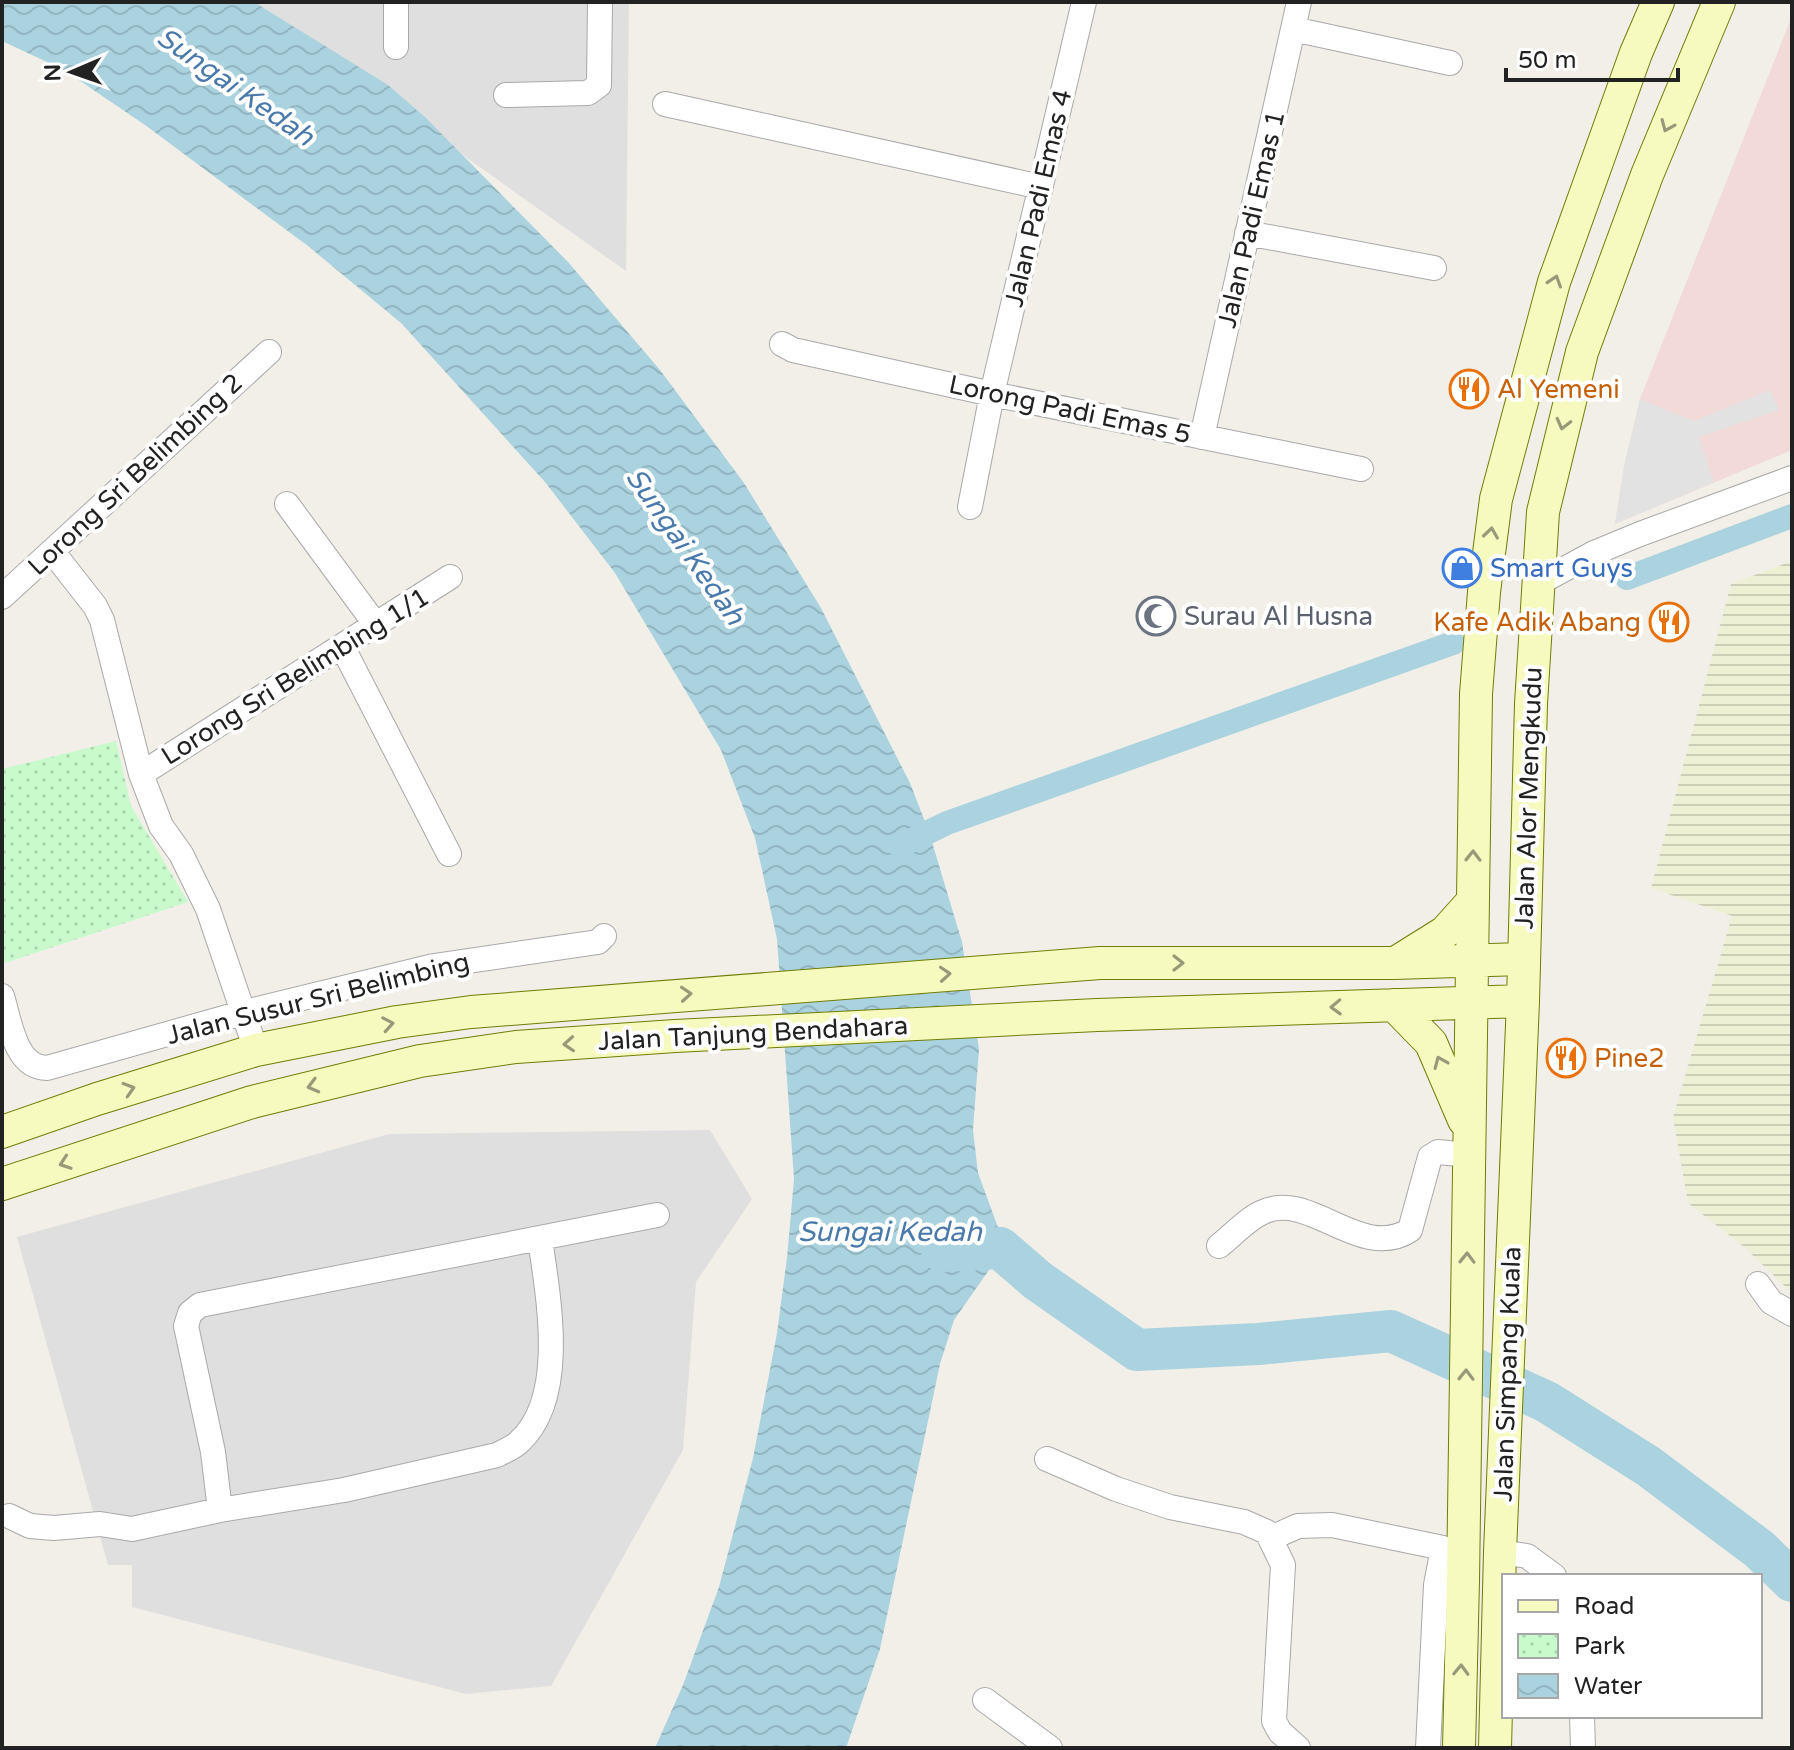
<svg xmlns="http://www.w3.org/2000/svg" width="1794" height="1750" viewBox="0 0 1794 1750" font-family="'Varela Round',sans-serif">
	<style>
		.residential { fill: #e0dfdf }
		.commercial { fill: #f2dad9 }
		.farmland { fill: url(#farmland-rules) }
		.park { fill: url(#park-dots) }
		.parking { fill: #e2e2e2 }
		.water { fill: url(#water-waves) }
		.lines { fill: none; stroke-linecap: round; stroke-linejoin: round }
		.canal { stroke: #aad3df; stroke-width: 24 }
		.river { stroke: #aad3df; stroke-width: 42 }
		.minor-casing { stroke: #a9a9a9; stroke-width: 26 }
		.secondary-casing { stroke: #707d05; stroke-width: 34 }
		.minor { stroke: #fff; stroke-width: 24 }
		.secondary { stroke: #f7fabf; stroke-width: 32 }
		.oneway { stroke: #979978 }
		.labels { text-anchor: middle; stroke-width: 8; stroke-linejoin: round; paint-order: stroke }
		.street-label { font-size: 26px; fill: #222; stroke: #fff }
		.food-label { font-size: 26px; fill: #c56008; stroke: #fff; text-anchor: start }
		.shop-label { font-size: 26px; fill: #366cbe; stroke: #fff; text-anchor: start }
		.worship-label { font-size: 26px; fill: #5b616d; stroke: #fff; text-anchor: start }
		.water-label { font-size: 28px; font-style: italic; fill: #4a7aab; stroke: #fff }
	</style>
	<defs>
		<pattern id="farmland-rules" width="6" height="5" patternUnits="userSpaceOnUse" patternTransform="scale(2)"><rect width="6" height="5" fill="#eef0d5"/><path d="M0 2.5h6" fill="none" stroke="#ccceb7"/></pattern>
		<pattern id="park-dots" width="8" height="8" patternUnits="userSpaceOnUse" patternTransform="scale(2)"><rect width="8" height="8" fill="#c8facc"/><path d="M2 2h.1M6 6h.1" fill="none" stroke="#acd6af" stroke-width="1.8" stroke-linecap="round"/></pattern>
		<pattern id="water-waves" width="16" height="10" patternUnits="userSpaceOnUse" patternTransform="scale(2)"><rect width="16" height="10" fill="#aad3df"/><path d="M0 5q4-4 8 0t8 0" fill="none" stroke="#92b5bf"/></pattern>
	</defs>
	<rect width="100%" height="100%" fill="#f2efe9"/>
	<path class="residential" d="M241,2H629L626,271L360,82Z
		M710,1130L752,1199L696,1282L683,1450L551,1686L466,1694L132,1607V1565H108L17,1237L389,1134Z"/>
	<path class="commercial" d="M1792,16V450L1615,524L1624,467L1640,399Z"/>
	<path class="farmland" d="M1792,561V1293L1743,1246L1688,1203L1673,1117L1732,916L1651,888L1731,584Z"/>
	<path class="park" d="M116,741L131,806L188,902L5,963L2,952V769Z"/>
	<path class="parking" d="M1770,390L1779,410L1699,437L1714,482L1615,524L1624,467L1640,399L1694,421Z"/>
	<path class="water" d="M2,2H254L388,85L425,117L568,262L660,370L744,483L821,608L910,783L929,832L962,942L979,1049L973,1130L978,1173L999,1230L1000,1248L989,1270L954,1320L940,1364L880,1649L846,1748H655L683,1685L719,1587L753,1458L777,1333L787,1258L794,1179L777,939L755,838L721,750L615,573L545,482L401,323L308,246L145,125L64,70L2,41Z"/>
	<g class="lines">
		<path class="canal" d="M1627,578L1792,516
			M900,846L947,823L1453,643"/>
		<path class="river" d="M942,1251L1000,1248L1037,1280L1137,1350L1258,1344L1391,1331L1547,1402L1648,1466L1759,1549L1792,1581"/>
		<g class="minor-casing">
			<path id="minor" d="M1293,29L1450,63
				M396,47V2
				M506,95L588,93L599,85L600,2
				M665,104L1041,187
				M1247,233L1434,268
				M782,344L793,350L992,394L1361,469
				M1202,437L1299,2
				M287,504L376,625
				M970,507L992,394L1084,2
				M52,551L95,606L102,620L141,774L161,826L181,854L208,909L256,1050
				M1537,584L1594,553L1640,534L1792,478
				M2,597L269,352
				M342,646L449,854
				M141,774L450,577
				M2,996C10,1022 15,1068 47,1068L245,1012L434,966L598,942L604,936
				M1219,1246C1233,1235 1247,1219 1263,1212C1310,1190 1361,1262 1410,1230L1430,1157L1438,1152L1468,1155
				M1758,1284L1771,1302L1792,1314
				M1047,1459L1116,1489L1170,1507L1244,1522L1267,1532L1283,1565L1274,1721L1280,1732L1298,1748
				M220,1510L213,1452L186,1326L190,1313L200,1305L657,1215
				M9,1516L30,1526L54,1528L100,1524L132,1529L220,1510L344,1490L497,1455C504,1451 513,1448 519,1442C568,1398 548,1296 540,1239
				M1271,1538L1298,1526L1332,1525L1443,1548
				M1500,1552L1527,1556L1554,1576
				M985,1700L1050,1748
				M1582,1716L1583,1748
				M1428,1748L1436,1585L1443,1548"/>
		</g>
		<g class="secondary-casing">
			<path id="secondary" d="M1397,962L1445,932L1471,903
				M1394,1005L1431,1043L1464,1120
				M2,1132L97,1099L256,1050L397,1022L471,1012L1100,963H1394L1522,959
				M2,1184L252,1102L420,1061L516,1047L675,1036L1097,1015L1523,1001
				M1459,1748L1463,1580L1476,694L1484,592L1496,499L1554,282L1636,53L1658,2
				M1495,1748L1500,1552L1523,1001L1531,704L1543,512L1582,352L1647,175L1719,2"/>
		</g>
		<use href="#minor" class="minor"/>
		<use href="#secondary" class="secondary"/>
	</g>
	<defs><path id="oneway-chevron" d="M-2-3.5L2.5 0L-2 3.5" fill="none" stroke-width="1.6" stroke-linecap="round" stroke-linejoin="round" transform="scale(2)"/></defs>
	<g class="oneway">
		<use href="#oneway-chevron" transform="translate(1667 126) rotate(113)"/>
		<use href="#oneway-chevron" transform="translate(1555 281) rotate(-72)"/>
		<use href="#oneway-chevron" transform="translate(1563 424) rotate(104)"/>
		<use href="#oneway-chevron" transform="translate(1491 533) rotate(-82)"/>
		<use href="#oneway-chevron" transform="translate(1473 856) rotate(-89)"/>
		<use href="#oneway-chevron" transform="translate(1178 963)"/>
		<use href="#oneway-chevron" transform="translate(945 974) rotate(-4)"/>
		<use href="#oneway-chevron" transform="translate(686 994) rotate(-4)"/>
		<use href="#oneway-chevron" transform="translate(1336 1007) rotate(178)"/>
		<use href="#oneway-chevron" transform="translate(388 1024) rotate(-10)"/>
		<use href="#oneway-chevron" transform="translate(569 1044) rotate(176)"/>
		<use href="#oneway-chevron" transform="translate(1440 1062) rotate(-113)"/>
		<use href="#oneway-chevron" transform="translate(313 1086) rotate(165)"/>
		<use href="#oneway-chevron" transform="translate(129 1089) rotate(-17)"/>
		<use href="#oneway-chevron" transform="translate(65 1163) rotate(161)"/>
		<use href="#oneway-chevron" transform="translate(1467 1258) rotate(-89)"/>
		<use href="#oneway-chevron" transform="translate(1466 1375) rotate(-89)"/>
		<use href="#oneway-chevron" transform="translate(1461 1670) rotate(-88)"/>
	</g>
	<defs>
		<g id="restaurant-ring" transform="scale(2)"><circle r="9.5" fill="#fff" stroke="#e8710a" stroke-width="1.5"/><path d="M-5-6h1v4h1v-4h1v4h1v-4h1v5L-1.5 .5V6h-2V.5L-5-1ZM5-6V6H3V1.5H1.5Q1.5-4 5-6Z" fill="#e8710a"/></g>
		<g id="shop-ring" transform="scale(2)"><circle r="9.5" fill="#fff" stroke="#3f7fe0" stroke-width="1.5"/><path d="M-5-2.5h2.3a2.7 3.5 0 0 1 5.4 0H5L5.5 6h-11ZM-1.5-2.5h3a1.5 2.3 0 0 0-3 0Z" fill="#3f7fe0"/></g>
		<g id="mosque-ring" transform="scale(2)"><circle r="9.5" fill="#fff" stroke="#6b7280" stroke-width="1.5"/><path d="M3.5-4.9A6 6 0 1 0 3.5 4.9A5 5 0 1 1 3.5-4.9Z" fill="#6b7280"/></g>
	</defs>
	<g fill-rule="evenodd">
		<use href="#restaurant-ring" x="1469" y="389"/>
		<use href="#shop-ring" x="1462" y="568"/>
		<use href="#mosque-ring" x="1156" y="616"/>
		<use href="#restaurant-ring" x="1669" y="622"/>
		<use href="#restaurant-ring" x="1566" y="1058"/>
	</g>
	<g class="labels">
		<g class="street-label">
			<text transform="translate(1038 198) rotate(-77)" y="9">Jalan Padi Emas 4</text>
			<text transform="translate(1251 219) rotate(-77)" y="9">Jalan Padi Emas 1</text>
			<text transform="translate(1070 409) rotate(12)" y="9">Lorong Padi Emas 5</text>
			<text transform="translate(135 474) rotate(-43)" y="9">Lorong Sri Belimbing 2</text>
			<text transform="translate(295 676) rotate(-32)" y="9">Lorong Sri Belimbing 1/1</text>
			<text transform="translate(1528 798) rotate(-88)" y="9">Jalan Alor Mengkudu</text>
			<text transform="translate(318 998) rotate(-14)" y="9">Jalan Susur Sri Belimbing</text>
			<text transform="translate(753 1033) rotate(-3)" y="9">Jalan Tanjung Bendahara</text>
			<text transform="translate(1507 1374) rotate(-88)" y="9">Jalan Simpang Kuala</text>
		</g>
		<g class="food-label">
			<text x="1497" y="398">Al Yemeni</text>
			<text x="1641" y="631" text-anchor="end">Kafe Adik Abang</text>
			<text x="1594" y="1067">Pine2</text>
		</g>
		<g class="shop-label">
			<text x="1490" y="577">Smart Guys</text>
		</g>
		<g class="worship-label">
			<text x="1184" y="625">Surau Al Husna</text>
		</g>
		<g class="water-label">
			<text transform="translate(236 86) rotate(35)" y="10">Sungai Kedah</text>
			<text transform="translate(686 546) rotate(55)" y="10">Sungai Kedah</text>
			<text x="890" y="1241">Sungai Kedah</text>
		</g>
	</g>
	<rect width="1794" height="1750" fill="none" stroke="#222222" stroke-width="8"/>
	<rect x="1502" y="1574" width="260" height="144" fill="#ffffff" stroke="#a7a7a7" stroke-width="2"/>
	<rect x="1518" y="1600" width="40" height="12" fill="#f7fabf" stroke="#a7a7a7" stroke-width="2"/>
	<text x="1574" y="1614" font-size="24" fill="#222222">Road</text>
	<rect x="1518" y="1634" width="40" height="24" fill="url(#park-dots)" stroke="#a7a7a7" stroke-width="2"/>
	<text x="1574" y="1654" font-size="24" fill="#222222">Park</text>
	<rect x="1518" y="1674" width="40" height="24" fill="url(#water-waves)" stroke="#a7a7a7" stroke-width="2"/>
	<text x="1574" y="1694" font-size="24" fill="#222222">Water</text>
	<g transform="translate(72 72) rotate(268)" stroke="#ffffff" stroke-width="6" paint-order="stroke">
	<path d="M0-6L14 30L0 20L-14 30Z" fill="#222222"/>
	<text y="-12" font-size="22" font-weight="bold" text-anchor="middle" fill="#222222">N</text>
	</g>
	<path d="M1506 68v12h172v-12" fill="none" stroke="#222222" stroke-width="4"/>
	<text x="1518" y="68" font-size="24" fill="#222222" stroke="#ffffff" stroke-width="6" paint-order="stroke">50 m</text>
</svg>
